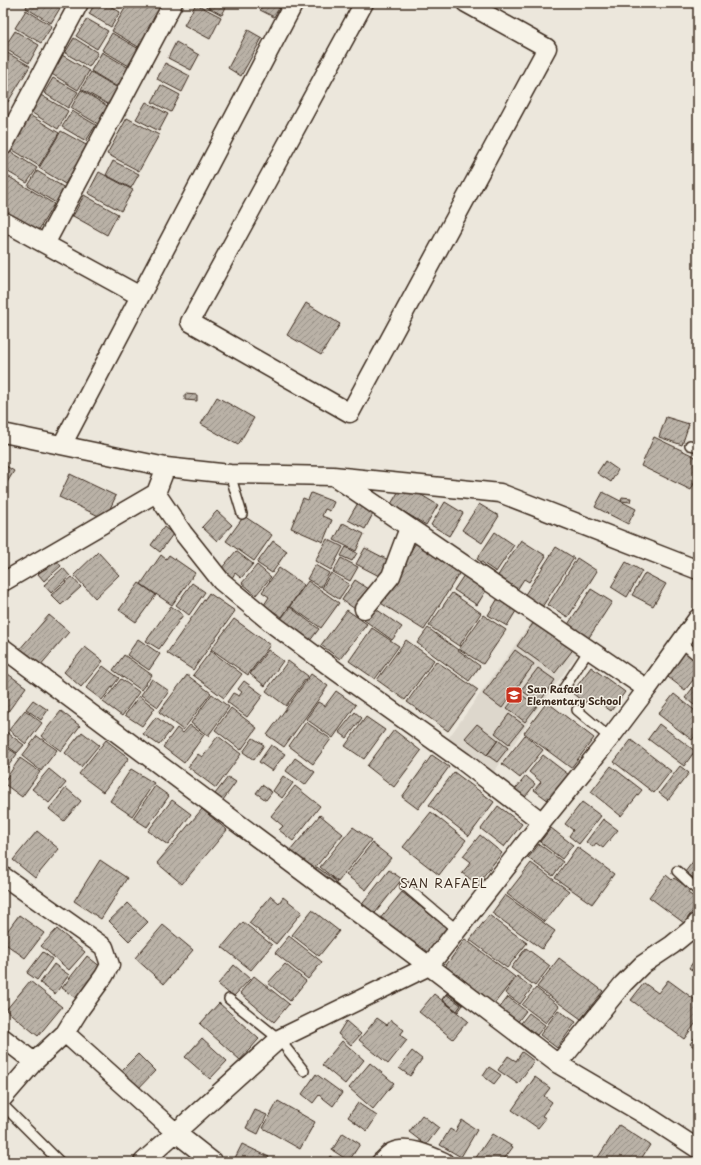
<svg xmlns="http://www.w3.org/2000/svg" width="701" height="1165" viewBox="0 0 701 1165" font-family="'Playpen Sans',sans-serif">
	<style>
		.built { fill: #ddd7cc }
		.building { fill: url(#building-hatch); stroke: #3b2a1e }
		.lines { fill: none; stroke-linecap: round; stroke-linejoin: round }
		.lane-casing { stroke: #3b2a1e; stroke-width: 12 }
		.street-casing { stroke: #3b2a1e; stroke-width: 21 }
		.lane { stroke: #f7f3e8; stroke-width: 9 }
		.street { stroke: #f7f3e8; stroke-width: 18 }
		.labels { text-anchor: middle; stroke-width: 3; stroke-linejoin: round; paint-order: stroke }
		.poi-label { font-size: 10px; font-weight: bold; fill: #3b2a1e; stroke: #f7f3e8; text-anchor: start }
		.quarter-label { font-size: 12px; letter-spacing: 1px; fill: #3b2a1e; stroke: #f7f3e8 }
	</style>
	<defs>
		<pattern id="building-hatch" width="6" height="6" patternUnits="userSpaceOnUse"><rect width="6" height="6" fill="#bab2a7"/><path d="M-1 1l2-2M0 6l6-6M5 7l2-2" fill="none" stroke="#989187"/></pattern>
	</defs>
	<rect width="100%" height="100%" fill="#ece7dc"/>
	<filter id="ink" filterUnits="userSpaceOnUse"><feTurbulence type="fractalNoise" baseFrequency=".025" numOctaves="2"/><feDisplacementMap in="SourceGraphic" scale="8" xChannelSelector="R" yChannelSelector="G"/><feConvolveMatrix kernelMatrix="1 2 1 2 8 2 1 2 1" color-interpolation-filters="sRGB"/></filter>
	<g filter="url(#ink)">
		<path class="built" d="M536,616L581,649L494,772L447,740Z"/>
		<path class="building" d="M28,3H58L62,5L51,23L26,8Z
			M95,3H105L120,12L111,27L89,14Z
			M111,3H123L120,8Z
			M128,3H163L140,48L112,31Z
			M200,3H228L222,15Z
			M263,3H282L274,17L260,10Z
			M196,4L221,17L210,39L184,25Z
			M26,10L52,26L41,43L15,28Z
			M87,19L108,31L97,49L76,36Z
			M248,30L262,38L241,76L228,68Z
			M15,31L39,45L29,63L4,48Z
			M112,33L139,49L129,66L102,50Z
			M74,38L98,53L89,67L65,53Z
			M176,42L199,55L191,70L168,58Z
			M4,51L30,66L8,102L3,99V52Z
			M102,52L131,69L119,88L91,71Z
			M62,55L89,71L78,90L50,73Z
			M165,63L190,76L182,92L157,79Z
			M91,72L121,90L111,106L81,89Z
			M53,78L78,92L68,108L44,93Z
			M161,85L180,95L171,112L152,102Z
			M81,90L109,107L98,124L71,108Z
			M39,94L68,111L58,129L29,111Z
			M146,102L168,114L159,131L136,119Z
			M72,111L96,125L86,141L62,127Z
			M28,114L59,133L39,166L8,147Z
			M127,118L159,135L139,171L107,154Z
			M61,131L88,146L65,184L39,168Z
			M8,150L37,168L27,183L3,169V157Z
			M113,161L139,174L131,188L106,175Z
			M37,171L65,188L56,203L28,186Z
			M99,172L133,190L121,211L88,193Z
			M6,175L54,204L37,233L3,213V179Z
			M84,195L118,214L107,235L73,216Z
			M306,303L340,324L321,355L287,335Z
			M185,394L197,395V401L185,400Z
			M217,397L254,418L238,445L201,424Z
			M666,417L689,424L682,445L659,437Z
			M654,437L698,458V475L691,490L641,466Z
			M605,461L618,470L611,482L597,473Z
			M3,464L14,471L3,489Z
			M70,474L116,496L105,519L59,497Z
			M403,484L438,505L426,525L391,504Z
			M603,492L636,509L628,524L595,507Z
			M311,493L334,502L330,511L325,509L322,516L332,520L323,542L291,528L303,498L308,500Z
			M622,497L631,498L630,502L621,501Z
			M359,501L375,510L365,529L348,520Z
			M445,502L463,513L449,536L431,525Z
			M479,504L499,516L482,543L462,530Z
			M217,511L232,525L217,541L202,527Z
			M244,516L272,535L254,561L226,541Z
			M343,523L364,534L356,551L334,540Z
			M164,527L173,534L160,552L151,545Z
			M495,532L514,545L496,572L477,559Z
			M327,539L343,547L331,570L315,561Z
			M521,540L546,556L529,582L524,579L517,590L497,577Z
			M273,541L287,551L272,573L257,563Z
			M417,541L462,569L424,630L379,602Z
			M346,547L357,553L352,561L341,556Z
			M556,547L574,558L542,607L524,596Z
			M365,548L392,562L383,578L356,564Z
			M236,551L253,564L241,578L235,573L232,578L221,569Z
			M98,552L119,575L95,598L74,575Z
			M161,555L166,559L169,555L195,573L172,605L141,584Z
			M341,558L358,567L350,581L333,572Z
			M577,558L597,571L568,617L548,605Z
			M55,559L61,566L44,581L38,574Z
			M626,562L642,571L627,597L611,587Z
			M257,565L271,577L256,595L242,583Z
			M315,565L329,573L321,587L307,579Z
			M63,568L70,576L51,593L44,585Z
			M279,568L304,585L282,617L264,605L269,597L262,592Z
			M331,573L349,584L339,599L322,588Z
			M645,573L666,584L653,606L632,595Z
			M464,575L487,589L477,605L454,590Z
			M72,577L81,587L61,605L51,595Z
			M355,580L372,591L358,611L342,600Z
			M308,581L339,603L321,628L290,606Z
			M139,583L156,595L136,622L119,610Z
			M192,583L205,592L189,615L176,605Z
			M591,589L612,602L588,639L567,626Z
			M209,593L235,611L193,670L167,653Z
			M452,593L481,613L459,646L429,626Z
			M500,595L519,606L507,626L488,615Z
			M171,606L183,615L159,649L146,641Z
			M290,607L319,629L309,642L280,620Z
			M373,607L402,627L392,640L364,620Z
			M347,610L367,624L340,659L321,645Z
			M49,615L69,632L39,667L19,650Z
			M483,615L506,630L483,664L459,649Z
			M234,619L270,645L248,675L211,649Z
			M536,619L575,647L555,673L517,646Z
			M372,628L399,646L375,679L349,661Z
			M428,628L480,666L469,681L417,643Z
			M138,639L160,654L149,670L127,655Z
			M406,640L434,660L405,700L377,680Z
			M85,647L103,661L81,687L64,672Z
			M268,650L283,661L265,686L250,674Z
			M515,650L534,664L502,708L483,694Z
			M683,650L698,662V674L685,690L664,674Z
			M211,651L242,674L224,698L193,675Z
			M124,655L152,675L141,690L113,670Z
			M288,661L308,676L286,706L266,691Z
			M436,661L478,690L448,731L407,702Z
			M103,666L119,678L102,700L86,688Z
			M591,667L625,692L611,711L590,696L585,703L572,693Z
			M538,668L555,680L539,703L521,690Z
			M8,674L26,687L7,713L3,711V680Z
			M311,674L328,686L284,747L267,735Z
			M187,675L211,693L183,730L159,712Z
			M121,679L139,692L122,716L103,702Z
			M152,679L169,691L158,707L141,695Z
			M244,681L263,695L247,717L227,702L233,693L239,696L242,692L238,689Z
			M698,681V708L685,698Z
			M336,691L356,705L333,738L306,719L318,702L325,706Z
			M519,693L537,706L525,722L507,708Z
			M212,694L229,707L208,736L191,723Z
			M674,694L698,713L694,718L698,721V732L692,740L658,714Z
			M139,696L155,708L142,726L125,715Z
			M33,700L48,710L41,720L26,709Z
			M547,702L594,738L571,768L524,733Z
			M231,708L257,728L241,750L215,730Z
			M25,710L42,723L26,744L9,730Z
			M61,711L80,726L61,751L41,736Z
			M355,712L362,718L347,738L339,732Z
			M509,714L524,725L509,744L495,733Z
			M156,717L172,729L159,745L143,734Z
			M366,717L385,730L364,759L345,746Z
			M306,722L331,739L313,764L289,746Z
			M477,724L498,740L487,755L465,738Z
			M659,724L695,751L684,766L648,739Z
			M190,725L204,735L184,763L163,747L177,728L183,733Z
			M394,730L421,751L394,787L367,766Z
			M5,731L24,745L17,753L3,743V734Z
			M82,732L99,745L81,767L65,753Z
			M525,735L543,750L520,778L502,764Z
			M37,736L57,750L41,771L22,756Z
			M218,736L241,754L216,788L188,767L198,754L202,757Z
			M253,738L264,745L254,760L243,752Z
			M106,740L129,758L103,792L79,774Z
			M498,740L508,748L497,762L487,755Z
			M631,740L671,771L654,793L614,762Z
			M3,745L17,754L3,773Z
			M271,745L285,754L272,771L259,762Z
			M432,755L449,767L418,809L402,797Z
			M543,755L569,775L549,801L534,790L541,782L529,772Z
			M20,758L40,772L22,797L3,783Z
			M295,758L315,772L305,785L286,771Z
			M611,766L642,790L621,816L591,792Z
			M680,766L689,773L668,800L659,793Z
			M49,769L66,783L49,803L32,789Z
			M131,769L154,783L132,816L110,801Z
			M454,772L494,802L469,836L429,805Z
			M283,776L293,783L282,798L273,791Z
			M526,776L535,784L523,800L513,792Z
			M228,777L236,782L223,800L215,794Z
			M262,785L272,792L266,800L256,793Z
			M155,786L169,796L147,827L133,818Z
			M295,786L320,806L293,841L279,830L283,826L271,816Z
			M66,788L81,801L64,821L49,809Z
			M172,800L191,814L168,845L148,831Z
			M582,802L601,816L579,844L569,836L573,830L565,824Z
			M498,806L522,824L504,847L481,829Z
			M202,809L227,830L182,884L157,863Z
			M431,812L466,840L439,875L403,847Z
			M320,815L343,834L313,870L290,851Z
			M603,819L618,830L603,848L596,843L593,847L586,842Z
			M353,827L371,840L338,882L320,867Z
			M551,828L573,845L562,859L540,842Z
			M37,831L59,849L35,878L13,860Z
			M480,835L502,853L477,884L462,873L471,862L463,856Z
			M372,843L391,858L366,890L346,875Z
			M539,844L563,862L553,876L528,858Z
			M577,847L614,874L592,904L555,878Z
			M698,855V881L685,872Z
			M100,860L127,878L101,919L74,901Z
			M531,863L569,891L545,922L507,894Z
			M317,867L337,882L332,889L312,874Z
			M389,870L402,879L372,917L360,907Z
			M666,875L672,880L674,878L690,889L688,893L698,900V904L684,923L649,897Z
			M402,892L448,929L426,957L379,920Z
			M505,895L555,931L542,949L492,913Z
			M271,896L279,903L283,897L302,912L276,944L249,923Z
			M128,903L148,922L129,941L109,921Z
			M312,910L339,931L319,956L292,935Z
			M19,915L44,933L25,958L3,942V937Z
			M489,915L527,943L507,968L470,940Z
			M243,922L272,945L251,970L222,947Z
			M163,925L193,950L164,984L135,958Z
			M57,929L85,952L69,970L41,946Z
			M289,936L322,962L308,979L275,953Z
			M465,939L515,977L491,1008L442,971Z
			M526,948L550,966L535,986L511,968Z
			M43,952L52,959L37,980L27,973Z
			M698,955V974L689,968Z
			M87,956L106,971L81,1002L62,988Z
			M559,958L603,991L581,1019L537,987Z
			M54,964L69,975L55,994L40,983Z
			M285,964L306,981L290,1001L268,983Z
			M234,965L250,979L233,997L218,984Z
			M254,976L289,1004L274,1022L240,993Z
			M517,976L532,988L520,1004L505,993Z
			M668,980L698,1002V1020L684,1039L631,1000L644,983L658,993Z
			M30,981L62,1007L38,1036L6,1010Z
			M536,988L559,1006L546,1023L522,1005Z
			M447,993L463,1005L458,1012L442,999Z
			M434,994L468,1021L453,1039L419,1012Z
			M446,994L461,1005L457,1011L442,1000Z
			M508,997L526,1011L516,1024L498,1010Z
			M219,1003L259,1039L240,1060L200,1024Z
			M558,1010L576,1022L557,1048L540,1035Z
			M529,1013L545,1025L537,1035L521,1023Z
			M377,1018L387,1025L391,1020L404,1030L400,1035L407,1040L388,1064L359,1040Z
			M346,1021L361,1034L351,1045L338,1034Z
			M698,1033V1050L690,1044Z
			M202,1038L227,1061L210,1079L185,1057Z
			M342,1041L364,1060L345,1084L322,1065Z
			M412,1051L422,1059L410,1076L399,1068Z
			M522,1052L534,1061L518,1084L498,1070L508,1056L516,1061Z
			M138,1054L155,1071L136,1091L118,1074Z
			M370,1063L394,1083L373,1109L349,1088Z
			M489,1067L501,1075L494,1084L483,1076Z
			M316,1074L342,1093L333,1106L319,1095L313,1103L302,1094Z
			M535,1077L550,1088L544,1096L552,1102L542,1116L546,1118L538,1128L512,1110Z
			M278,1101L315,1122L300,1149L263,1128Z
			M358,1103L377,1116L367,1131L348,1117Z
			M255,1110L267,1115L258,1134L246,1128Z
			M422,1115L439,1128L426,1145L409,1132Z
			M462,1120L477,1130L461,1157L440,1145L450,1129L455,1132Z
			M619,1125L650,1145L639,1162H602L597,1159Z
			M343,1133L360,1144L349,1161L332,1150Z
			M492,1134L513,1147L502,1162H473Z
			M242,1144L269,1157L266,1162H233Z
			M330,1156L339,1162H326Z
			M177,1158L182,1162H174Z"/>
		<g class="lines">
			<g class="lane-casing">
				<path id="lane" d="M690,445L698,447
					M230,474L242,514
					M681,642L695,654
					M564,688L589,650
					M577,710L610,738
					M677,871L698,891
					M405,886L457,930
					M229,999L279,1039L304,1071
					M3,1105L60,1162"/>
			</g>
			<g class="street-casing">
				<path id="street" d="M364,3L190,322L350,413L547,48L466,3
					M3,146L79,3
					M3,221L140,296
					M45,244L173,3
					M3,433L166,467L230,474L333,476L500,493L698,570
					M62,445L294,3
					M335,477L647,689
					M156,493L183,533L221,581L274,625L336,671L464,762L542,822
					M3,582L156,493L166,467
					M364,609L391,576L409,528
					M3,648L429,966L558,1064L623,984L642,965L672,945L694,927L698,922
					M3,876L104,947L110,965L104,976L80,1009L65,1033
					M3,1038L34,1062
					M558,1064L652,1119L698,1149
					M3,1098L34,1062L65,1033L175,1132L213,1162
					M143,1162L279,1039L429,966L542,822L610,738L647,689L698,618
					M381,1162C385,1159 389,1153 393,1152C408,1145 431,1156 444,1162"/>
			</g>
			<use href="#lane" class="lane"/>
			<use href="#street" class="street"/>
		</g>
	</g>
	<defs>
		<g id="school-square" transform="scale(0.9)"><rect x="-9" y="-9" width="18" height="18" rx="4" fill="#c8321e" stroke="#f7f3e8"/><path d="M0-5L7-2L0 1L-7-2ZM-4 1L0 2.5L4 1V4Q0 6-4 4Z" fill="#fff"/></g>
	</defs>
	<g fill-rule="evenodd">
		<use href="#school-square" x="514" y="695"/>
	</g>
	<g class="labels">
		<g class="poi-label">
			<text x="527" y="693">San Rafael<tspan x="527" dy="12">Elementary School</tspan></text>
		</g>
		<g class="quarter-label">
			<text x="444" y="888">SAN RAFAEL</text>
		</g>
	</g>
	<rect width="701" height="1165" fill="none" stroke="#f7f3e8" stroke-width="16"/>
	<rect x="8" y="8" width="685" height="1149" fill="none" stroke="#3b2a1e" stroke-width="1.5" filter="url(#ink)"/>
</svg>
